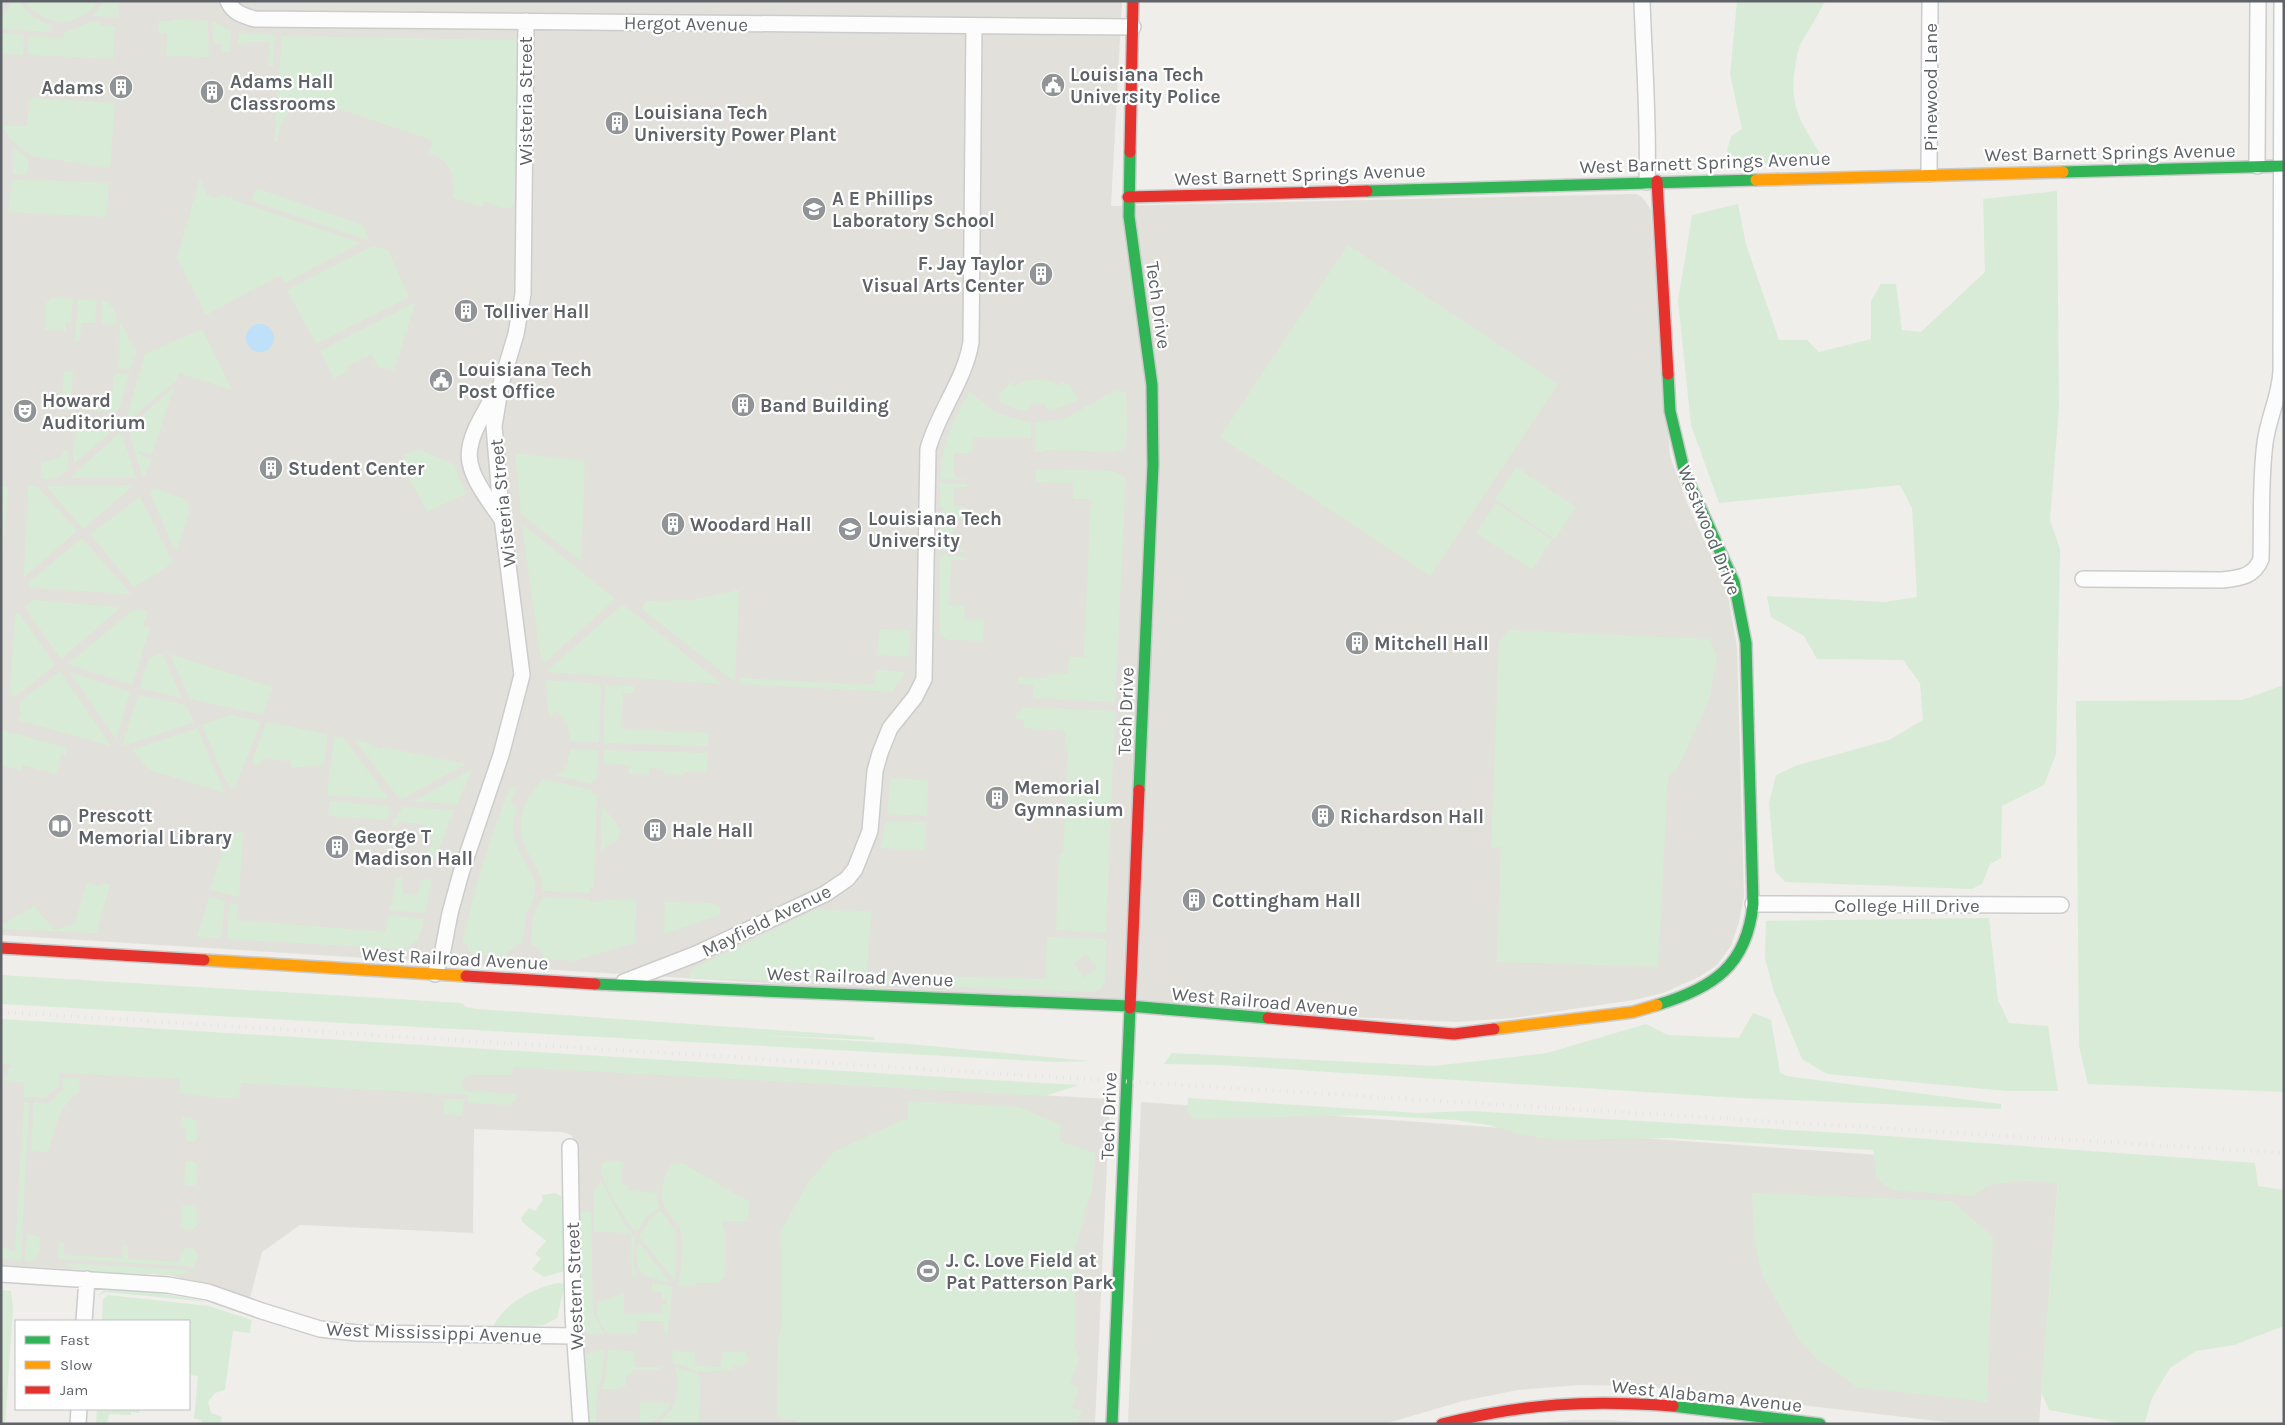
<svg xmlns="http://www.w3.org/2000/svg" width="2285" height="1425" viewBox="0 0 2285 1425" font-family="Karla,sans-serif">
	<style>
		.education { fill: #e2e0da }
		.green { fill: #d8ebd6; fill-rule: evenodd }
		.water { fill: #bfe0f9 }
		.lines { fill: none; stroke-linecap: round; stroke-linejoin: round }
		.street-casing { stroke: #cbcccc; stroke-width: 18 }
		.fast-casing { stroke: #cacacb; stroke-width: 14 }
		.slow-casing { stroke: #cacacb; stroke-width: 14 }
		.jam-casing { stroke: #cacacb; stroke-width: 14 }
		.street { stroke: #fdfcfc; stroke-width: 15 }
		.fast { stroke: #30b455; stroke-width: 11 }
		.slow { stroke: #ff9f0a; stroke-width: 11 }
		.jam { stroke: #e5322d; stroke-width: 11 }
		.rail { stroke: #e4e4e4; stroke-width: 4; stroke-dasharray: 1 6; stroke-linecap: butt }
		.labels { text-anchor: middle; stroke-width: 4.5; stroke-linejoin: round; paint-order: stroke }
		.street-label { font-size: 19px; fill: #5f6368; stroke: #fff }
		.poi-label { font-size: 19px; font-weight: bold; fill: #5f6368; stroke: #fff; text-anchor: start }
	</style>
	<rect width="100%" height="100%" fill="#efeeea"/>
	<path class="education" d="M1,1H1122L1111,206L1636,194L1642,197L1651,210L1670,456L1687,503L1727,590L1737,647L1744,896L1739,922L1731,946L1717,965L1699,977L1663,993L1634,1000L1573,1009L1513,1018L1456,1022L1129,1006L1,935Z
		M1,1045L545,1068L1110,1099L1095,1424H587L584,1360L579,1329L577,1145L571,1135L562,1132L474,1129L473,1233L300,1225L262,1252L250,1298L170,1275L1,1265Z
		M1141,1102L2059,1168L2039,1424H1963L1641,1386L1580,1385L1518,1390L1463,1401L1384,1424H1128Z
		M1573,1420H1608L1661,1424H1534Z"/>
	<path class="green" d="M14,1H18L32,16L51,26L50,32L1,29V18Z
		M24,1H99C76,29 47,28 24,1Z
		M105,1H119L118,17L92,16Z
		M1737,1H1825C1817,17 1808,31 1800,45C1797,52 1796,61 1795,68C1788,109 1804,127 1825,161L1734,165L1727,151L1731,136L1742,129L1730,74Z
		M177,19L208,21L209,57L166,56L167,34L158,33L159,21H171Z
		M93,21H100V25L115,26L113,59L30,55L28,52L29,35L63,38L64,33Z
		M213,21L231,31L229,52H221V44H215L213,41Z
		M1,33L24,35L23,55L1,54Z
		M239,33L275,35L273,66H269L270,42H248L247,45L238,44Z
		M282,36L515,40L517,45L514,205L510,208H501L485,201L482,207L453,198C456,177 451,160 429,153L433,143L431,140L313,100C291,110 278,116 278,142H274Z
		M30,98L115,103L110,168L31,156L12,141L1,126H27Z
		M13,147L28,159L27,175L13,174Z
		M12,179L109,183L106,217L8,212Z
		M200,179L207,195L216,198L224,194L227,198L232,196L233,200L361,243L285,283L281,275L206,315L177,258Z
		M256,188L363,225L369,241L252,201Z
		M2057,191L2059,408L2050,520L2060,549L2056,754L2044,785L2002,806L2001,858L1990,864L1982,884L1972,889L1785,882L1775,871L1769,803L1776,775L1798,765L1889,740L1923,720L1920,683L1903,660L1817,659L1804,636L1771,617L1767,596L1885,602L1917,597L1912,508L1900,485L1719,503L1691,425L1678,301L1692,215L1738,204L1746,244L1779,340H1807L1819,352L1871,339V301L1881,284H1896L1902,330L1921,332L1985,272L1983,199Z
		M1348,245L1558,384L1430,576L1220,437Z
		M373,246L388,250L409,297L316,344L287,290Z
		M53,297L73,299L71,322H66V331L45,330L46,303Z
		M78,299L97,300L95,323H81L80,341H75Z
		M102,300C114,305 117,313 116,325L101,324Z
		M412,304H415L394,370L378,367L371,354L347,367L346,373L334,378L320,351Z
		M120,322L136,351L130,369L116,368L119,365Z
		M202,329L232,390L179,373L176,381L127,421V416L145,354Z
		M64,371L73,372L70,410H61Z
		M114,374H129L118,412L78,409V395L112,396Z
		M1037,379L1048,380L1060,386L1061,381L1069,385L1079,399L1066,406L1049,410L1044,404H1031L1027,411L1013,408L999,401L1001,397L998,395L1013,381V387L1025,381Z
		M174,387L152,454L140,451L139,454L151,459L145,476H142L128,428Z
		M969,391L996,413L1031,423V438L973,437V449L970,453H954V477L967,480L940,479C941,445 954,420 969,391Z
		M1114,391L1126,392L1127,432L1125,448L1115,452L1045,450V452H1035V423L1064,419Z
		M76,419L115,422L111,432L73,464Z
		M121,432L136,478H70Z
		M63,450H68L67,470L57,478L42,479L41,463L62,457Z
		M420,450L455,465L460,482L467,493L427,512L402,464L404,455Z
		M515,453L585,461L581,561L521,514Z
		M1516,467L1576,507L1555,539L1495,499Z
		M1036,469L1113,471L1126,478L1115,702L1034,698L1033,685L1018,684V677L1048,678L1049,674H1068L1069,657H1084L1091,499H1073V483L1036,482Z
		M940,483L967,484V487H954V506L966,507V518H953L952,549L965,550V552L940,551V511H943V507H940Z
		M134,485L83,529L46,486Z
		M28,486H37L77,531L24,577Z
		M1,487H8L1,576Z
		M154,488L187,500L190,510L176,553L150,493Z
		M140,497L173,563L134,587L90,534Z
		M1496,503L1552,540L1532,570L1476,533Z
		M522,524L615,599L543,664L539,647Z
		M82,538L131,594L30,588L28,583Z
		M940,555L965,557V560H951L949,606L964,605L965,620H984L983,641L948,640L940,634Z
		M739,590L735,682L642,609L646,601L692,600Z
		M32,600L121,607L61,659L25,608Z
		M623,604L722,684L546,672Z
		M133,610L148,611L143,626L150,628L132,685L68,664Z
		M19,613L55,665L15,697L10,694L15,614Z
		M880,629L910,630L909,657L877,655Z
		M1510,630L1710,639L1717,657L1709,700L1679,766L1668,777L1658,967L1497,962L1501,847L1491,848L1499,642Z
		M162,653L182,698L140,688L149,658Z
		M170,654L272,687L263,715L190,699Z
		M878,670L906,672L892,692L740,684V678L874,685L875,673Z
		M60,671L111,746L18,720L21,713L19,702Z
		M70,672L130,692L116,739Z
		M546,680L601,684L599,742L570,741C569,729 566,721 558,712L554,711L552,715L548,711Z
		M605,685L634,686V693H623L621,729L708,733V746L604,743Z
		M2284,685V1092L2088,1084L2079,1046L2076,701L2242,700Z
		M138,695L186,705L194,722L122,746Z
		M1022,707L1115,711L1106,933L1056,930L1059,855L1063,854L1068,751L1065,750L1066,731L1024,728V720L1016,719L1017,712H1021Z
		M230,715L261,722L234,790L225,779L202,725Z
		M266,722L327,734L324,765L292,768L290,761L262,759L259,766L252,762Z
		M197,728L225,793L150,770L132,750Z
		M1,730L67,748L66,755L61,754L56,774L23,765L21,771L1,765Z
		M334,736L344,738L389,799L327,795Z
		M355,740L372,744L373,747L381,749L383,747L466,764L400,800Z
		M571,749L598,750L597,779H593L592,784L554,775L564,771Z
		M604,750L708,753L707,772H683V775L664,774V769L649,768V774H629V765L604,764Z
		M472,769L457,805L414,801Z
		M891,778L928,780L927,816L887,814Z
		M543,779L592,790V793L597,794L594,888H590V893L543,891C542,873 533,864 526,848C513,822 525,798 543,779Z
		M511,785L517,789L510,802L516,806L513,825L514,837L520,854L534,878L535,886L533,900L526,915L522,944H516L512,951L508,950L507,957L474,954L469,952L467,944H462C474,888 490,838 511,785Z
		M330,801L390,806L388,820L328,816Z
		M602,805L621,830L618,839L601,851Z
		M403,807L454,810L435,859L431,861H421L433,843L424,824L400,822L392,828L393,821Z
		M886,821L926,822L925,850L880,848Z
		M237,832L243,833L239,897L210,890L227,837L236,836Z
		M396,877L402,878L403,894L418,895L422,880L432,879L425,913L389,910L394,894Z
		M87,883L101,887L102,883L110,885L96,933L1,929V923H5L37,904L36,909L55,930L75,923Z
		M209,897L225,901L221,938L197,937Z
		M542,897L589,899V902H603L604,899L636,900L635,943L574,961L546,959L538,947L531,945L533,917Z
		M665,902L711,903L720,907L721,914L664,934Z
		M230,903L238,904L237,920L386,932L388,915L424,919C422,933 417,947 401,949L227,939Z
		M814,910L871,911L866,983L690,978V972L694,968Z
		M1989,918L1998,1000L2009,1023L2048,1026L2058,1091H2007L1827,1074L1802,1059L1773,989L1765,958L1766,921Z
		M1047,937L1106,939L1105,981L1102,988L1093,992L883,984L885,977L891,975L1045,979ZM1086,954L1097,968L1084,978L1074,964Z
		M1,975L462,1003L466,1007L478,1009L874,1037L875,1040L759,1035L909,1044L1091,1061L1052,1062L1,1004Z
		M1753,1013L1771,1020L1780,1072L1786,1076L2001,1104V1109L1740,1098L1220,1065L1164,1064L1172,1053L1434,1066L1547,1053L1646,1024L1668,1035L1739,1038Z
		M1,1019L974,1079L1079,1085L1045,1096L513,1067L512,1075H470L461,1080L462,1087L467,1091L515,1094V1101L510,1105L468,1103V1095L243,1083H241L239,1097L222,1098L180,1093V1079L59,1073V1086L46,1098L24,1097V1082L6,1081L1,1077H7L8,1068L12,1067L9,1064H1Z
		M63,1078H80L79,1093C58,1104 55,1131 48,1152L31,1151L34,1102L48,1104L63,1089Z
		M1188,1098L1418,1113L1471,1111L1859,1134L2255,1163L2258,1186L2284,1190V1326L2234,1345L2196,1351L2170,1368L2152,1398L2144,1424H2126L2049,1410L2041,1392L2058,1183L2029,1181L1991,1184L1973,1196L1892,1190L1877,1179L1873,1150L1668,1138L1555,1140L1522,1135L1489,1125L1455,1120L1368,1115L1194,1119L1187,1111Z
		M444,1099H464L462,1116L444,1114Z
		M908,1101L1019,1107L1061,1125L1060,1141L1095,1153L1092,1189L1075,1248V1346L1079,1359L1070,1384L1079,1387L1072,1408L1082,1411L1078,1424H796L797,1420L777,1418L778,1340L782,1323L781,1231L807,1184L834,1152L902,1120H908Z
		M24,1102H29L21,1261L1,1258V1246L15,1252Z
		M183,1116L197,1120V1138L193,1142L187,1141L186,1129L180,1128Z
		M186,1161H192L197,1164V1182L193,1186H186L184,1183Z
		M607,1161L623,1162L621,1184L628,1185V1190L657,1193L659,1208L647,1216L636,1233C625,1218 599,1182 601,1164Z
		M673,1164H684L749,1202L748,1221H723V1230H726L725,1276L717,1283H697L696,1286H678C682,1270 684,1245 680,1229C678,1221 670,1217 666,1210C658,1199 662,1173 673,1164Z
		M601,1180L622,1221L635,1238L633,1260L636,1274L632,1279L631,1233L594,1232V1192Z
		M555,1193L565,1198L564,1271L544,1277L532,1269L541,1259L535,1254L546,1241L522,1222L521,1218L529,1208L535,1211L543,1200L542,1195Z
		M1752,1193L1952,1201L1993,1237L1987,1402L1857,1387L1816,1358L1799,1340L1763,1277L1755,1245Z
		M185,1204L197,1208V1225L193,1230L183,1229L181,1227L182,1207Z
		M661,1211L675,1231V1281L639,1236L652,1216Z
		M581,1212H591L593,1311L604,1334H589L579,1329L578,1214Z
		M27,1234L40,1237L39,1253L33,1262L25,1261Z
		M60,1241L64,1243V1255L122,1258L123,1246L126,1245L128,1247V1259L179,1262L183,1248L195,1249L198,1256L193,1269L187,1266L59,1259L58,1252Z
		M638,1241L668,1280L670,1282C639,1278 633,1272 638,1241Z
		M63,1263L184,1270L189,1272L180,1275C160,1274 74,1274 63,1263Z
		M558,1283L565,1284L557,1318L544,1325L492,1329C503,1304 532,1288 558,1283Z
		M652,1283L673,1286L667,1335L664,1332L663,1321H637V1334H607L597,1316V1303L624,1293V1314L662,1313L661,1304H667V1300L662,1299L661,1292H652Z
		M116,1289C161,1293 202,1298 245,1312L247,1315L209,1302L106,1292L97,1296L104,1290Z
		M1,1290L11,1291L13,1309L5,1424H1Z
		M108,1295L209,1306L252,1320L250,1333L233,1331L225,1390L215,1393L208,1402L211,1413L222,1417L221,1424H201V1420L194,1419L198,1376L189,1375V1321H102L103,1299Z
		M604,1350L602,1377L597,1387L596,1424H587L585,1356L592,1351Z
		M608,1350L634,1351L636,1367H661V1370H632L631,1375H626V1386H620V1389H601L605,1381Z
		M672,1351L694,1352L696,1366L721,1367L723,1352H745L749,1359L746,1365L734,1366V1370L697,1372L683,1365L673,1364Z
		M675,1367L698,1374L700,1384L699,1424H657C679,1407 681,1394 675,1367Z
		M640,1402L670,1403C665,1416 653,1424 640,1424Z
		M97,1409H140L139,1413L131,1412V1415L109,1414L107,1424H96Z"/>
	<path class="water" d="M246 338a14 14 0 1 1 28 0a14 14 0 1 1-28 0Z"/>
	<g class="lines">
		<g class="street-casing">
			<path id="street" d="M228,1C233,13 244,16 255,19L1133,27
				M1642,1C1644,62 1649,121 1647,182
				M2257,166L2258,1
				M1929,174L1930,1
				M496,392C460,453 459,460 501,518
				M2083,579L2222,580C2239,578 2254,577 2261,559C2262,521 2260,481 2265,443C2268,418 2280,396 2281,371L2282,1
				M1753,904L2061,905
				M435,974L443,950L450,913L461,873L501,755L522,675L501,510L494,426L501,384L516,334L523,294L526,21
				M624,982L696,954L825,894L847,879L855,869L870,831L875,771L880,753L890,728L915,697L924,679L928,449C938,412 965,380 971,342L974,26
				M570,1147L573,1315L581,1424
				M1,1274L168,1285L208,1292L262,1311L320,1329L357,1333L574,1336
				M84,1321L87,1279
				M78,1424L79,1409"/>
		</g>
		<g class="fast-casing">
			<path id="fast" d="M1130,152L1129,216L1152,385L1153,465L1139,790
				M2063,172L2284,166
				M1367,191L1756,180
				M595,984L1129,1006L1268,1018
				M1657,1005C1713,988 1747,966 1753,904L1746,643L1734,582L1685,474L1670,411L1668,374
				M1673,1406L1820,1424
				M1112,1424L1130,1008"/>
		</g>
		<g class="slow-casing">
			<path id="slow" d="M1756,180L2063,172
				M204,960L466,976
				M1494,1029L1633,1012L1657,1005"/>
		</g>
		<g class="jam-casing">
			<path id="jam" d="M1130,152L1133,1
				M1657,181L1668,374
				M1128,197L1367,191
				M1,948L204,960
				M466,976L595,984
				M1130,1008L1139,790
				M1268,1018L1454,1034L1494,1029
				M1442,1424C1525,1403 1589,1400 1673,1406"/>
		</g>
		<use href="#street" class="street"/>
		<use href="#fast" class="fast"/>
		<use href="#slow" class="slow"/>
		<use href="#jam" class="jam"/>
		<path class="rail" d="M1,1012L2284,1153"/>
	</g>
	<defs>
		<g id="civic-disc" transform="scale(1.25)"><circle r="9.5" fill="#919496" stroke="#fff"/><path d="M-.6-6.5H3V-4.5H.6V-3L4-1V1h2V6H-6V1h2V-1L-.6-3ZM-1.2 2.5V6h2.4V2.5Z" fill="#fff"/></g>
		<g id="building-disc" transform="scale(1.25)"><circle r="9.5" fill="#919496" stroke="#fff"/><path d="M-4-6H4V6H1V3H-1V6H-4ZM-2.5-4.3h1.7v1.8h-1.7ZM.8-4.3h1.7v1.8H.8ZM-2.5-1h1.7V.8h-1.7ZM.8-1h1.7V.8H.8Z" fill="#fff"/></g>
		<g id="school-disc" transform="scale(1.25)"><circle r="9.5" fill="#919496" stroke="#fff"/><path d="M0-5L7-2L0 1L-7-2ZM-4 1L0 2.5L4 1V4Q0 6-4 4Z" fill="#fff"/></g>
		<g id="theatre-disc" transform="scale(1.25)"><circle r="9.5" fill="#919496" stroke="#fff"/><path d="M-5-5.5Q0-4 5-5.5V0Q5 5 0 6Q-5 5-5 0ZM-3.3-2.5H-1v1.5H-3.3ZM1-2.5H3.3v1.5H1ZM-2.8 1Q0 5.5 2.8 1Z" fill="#fff"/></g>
		<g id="university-disc" transform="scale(1.25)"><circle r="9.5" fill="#919496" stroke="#fff"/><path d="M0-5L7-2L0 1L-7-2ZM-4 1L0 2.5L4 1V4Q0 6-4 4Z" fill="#fff"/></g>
		<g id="library-disc" transform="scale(1.25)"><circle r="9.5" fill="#919496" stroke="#fff"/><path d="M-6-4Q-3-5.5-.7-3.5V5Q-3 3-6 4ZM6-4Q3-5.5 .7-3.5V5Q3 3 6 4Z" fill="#fff"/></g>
		<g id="stadium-disc" transform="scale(1.25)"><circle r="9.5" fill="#919496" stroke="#fff"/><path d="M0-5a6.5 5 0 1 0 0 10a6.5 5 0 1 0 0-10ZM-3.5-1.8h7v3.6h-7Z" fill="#fff"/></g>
	</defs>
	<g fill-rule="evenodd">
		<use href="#civic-disc" x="1053" y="85"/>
		<use href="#building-disc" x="121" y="87"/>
		<use href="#building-disc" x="212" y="92"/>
		<use href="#building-disc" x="617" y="123"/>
		<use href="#school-disc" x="814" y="209"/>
		<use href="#building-disc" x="1041" y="274"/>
		<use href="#building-disc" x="466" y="311"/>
		<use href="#civic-disc" x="441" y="380"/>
		<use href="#building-disc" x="743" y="405"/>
		<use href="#theatre-disc" x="25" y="411"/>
		<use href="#building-disc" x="271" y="468"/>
		<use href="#building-disc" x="673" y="524"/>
		<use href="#university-disc" x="850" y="529"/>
		<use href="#building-disc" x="1357" y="643"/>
		<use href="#building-disc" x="997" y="798"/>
		<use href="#building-disc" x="1323" y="816"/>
		<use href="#library-disc" x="60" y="826"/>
		<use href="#building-disc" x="655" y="830"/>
		<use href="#building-disc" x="337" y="847"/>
		<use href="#building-disc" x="1194" y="900"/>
		<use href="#stadium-disc" x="928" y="1271"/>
	</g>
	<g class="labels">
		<g class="street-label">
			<text transform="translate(686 23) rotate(1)" y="7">Hergot Avenue</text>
			<text transform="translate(1930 87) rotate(-90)" y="7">Pinewood Lane</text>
			<text transform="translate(525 101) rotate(-90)" y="7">Wisteria Street</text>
			<text transform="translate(2110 152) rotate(-1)" y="7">West Barnett Springs Avenue</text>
			<text transform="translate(1705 162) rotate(-2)" y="7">West Barnett Springs Avenue</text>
			<text transform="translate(1300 174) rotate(-2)" y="7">West Barnett Springs Avenue</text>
			<text transform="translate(1159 305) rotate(82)" y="7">Tech Drive</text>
			<text transform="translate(502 503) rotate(-96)" y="7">Wisteria Street</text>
			<text transform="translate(1710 530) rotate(68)" y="7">Westwood Drive</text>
			<text transform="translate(1125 711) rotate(-88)" y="7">Tech Drive</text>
			<text x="1907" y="912">College Hill Drive</text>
			<text transform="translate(766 920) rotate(-26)" y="7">Mayfield Avenue</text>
			<text transform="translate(455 958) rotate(3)" y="7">West Railroad Avenue</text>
			<text transform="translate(860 976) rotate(2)" y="7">West Railroad Avenue</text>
			<text transform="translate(1265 1001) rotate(5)" y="7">West Railroad Avenue</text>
			<text transform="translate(1108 1116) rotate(-88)" y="7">Tech Drive</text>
			<text transform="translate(574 1286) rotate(-92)" y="7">Western Street</text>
			<text transform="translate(434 1332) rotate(2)" y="7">West Mississippi Avenue</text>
			<text transform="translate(1707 1395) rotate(6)" y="7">West Alabama Avenue</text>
		</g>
		<g class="poi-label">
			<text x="1070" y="81">Louisiana Tech<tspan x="1070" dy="22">University Police</tspan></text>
			<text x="230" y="88">Adams Hall<tspan x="230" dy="22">Classrooms</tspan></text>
			<text x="104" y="94" text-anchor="end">Adams</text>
			<text x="634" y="119">Louisiana Tech<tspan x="634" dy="22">University Power Plant</tspan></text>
			<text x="832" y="205">A E Phillips<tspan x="832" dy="22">Laboratory School</tspan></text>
			<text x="1024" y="270" text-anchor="end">F. Jay Taylor<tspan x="1024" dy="22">Visual Arts Center</tspan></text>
			<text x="484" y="318">Tolliver Hall</text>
			<text x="458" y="376">Louisiana Tech<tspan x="458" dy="22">Post Office</tspan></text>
			<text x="42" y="407">Howard<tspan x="42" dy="22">Auditorium</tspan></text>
			<text x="760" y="412">Band Building</text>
			<text x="288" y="475">Student Center</text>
			<text x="868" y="525">Louisiana Tech<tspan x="868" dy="22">University</tspan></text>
			<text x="690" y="531">Woodard Hall</text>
			<text x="1374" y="650">Mitchell Hall</text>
			<text x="1014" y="794">Memorial<tspan x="1014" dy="22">Gymnasium</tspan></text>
			<text x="78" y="822">Prescott<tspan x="78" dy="22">Memorial Library</tspan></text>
			<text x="1340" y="823">Richardson Hall</text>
			<text x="672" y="837">Hale Hall</text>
			<text x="354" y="843">George T<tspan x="354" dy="22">Madison Hall</tspan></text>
			<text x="1212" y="907">Cottingham Hall</text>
			<text x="946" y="1267">J. C. Love Field at<tspan x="946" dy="22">Pat Patterson Park</tspan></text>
		</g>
	</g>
	<rect width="2285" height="1425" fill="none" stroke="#5f6368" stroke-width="5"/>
	<rect x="15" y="1320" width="175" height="90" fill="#ffffff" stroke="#bfc1c3"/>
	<rect x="25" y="1336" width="25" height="8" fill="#30b455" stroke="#bfc1c3"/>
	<text x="60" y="1345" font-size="15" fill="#5f6368">Fast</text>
	<rect x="25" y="1361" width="25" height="8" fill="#ff9f0a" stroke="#bfc1c3"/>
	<text x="60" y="1370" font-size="15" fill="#5f6368">Slow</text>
	<rect x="25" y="1386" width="25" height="8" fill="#e5322d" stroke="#bfc1c3"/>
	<text x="60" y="1395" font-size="15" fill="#5f6368">Jam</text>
</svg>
